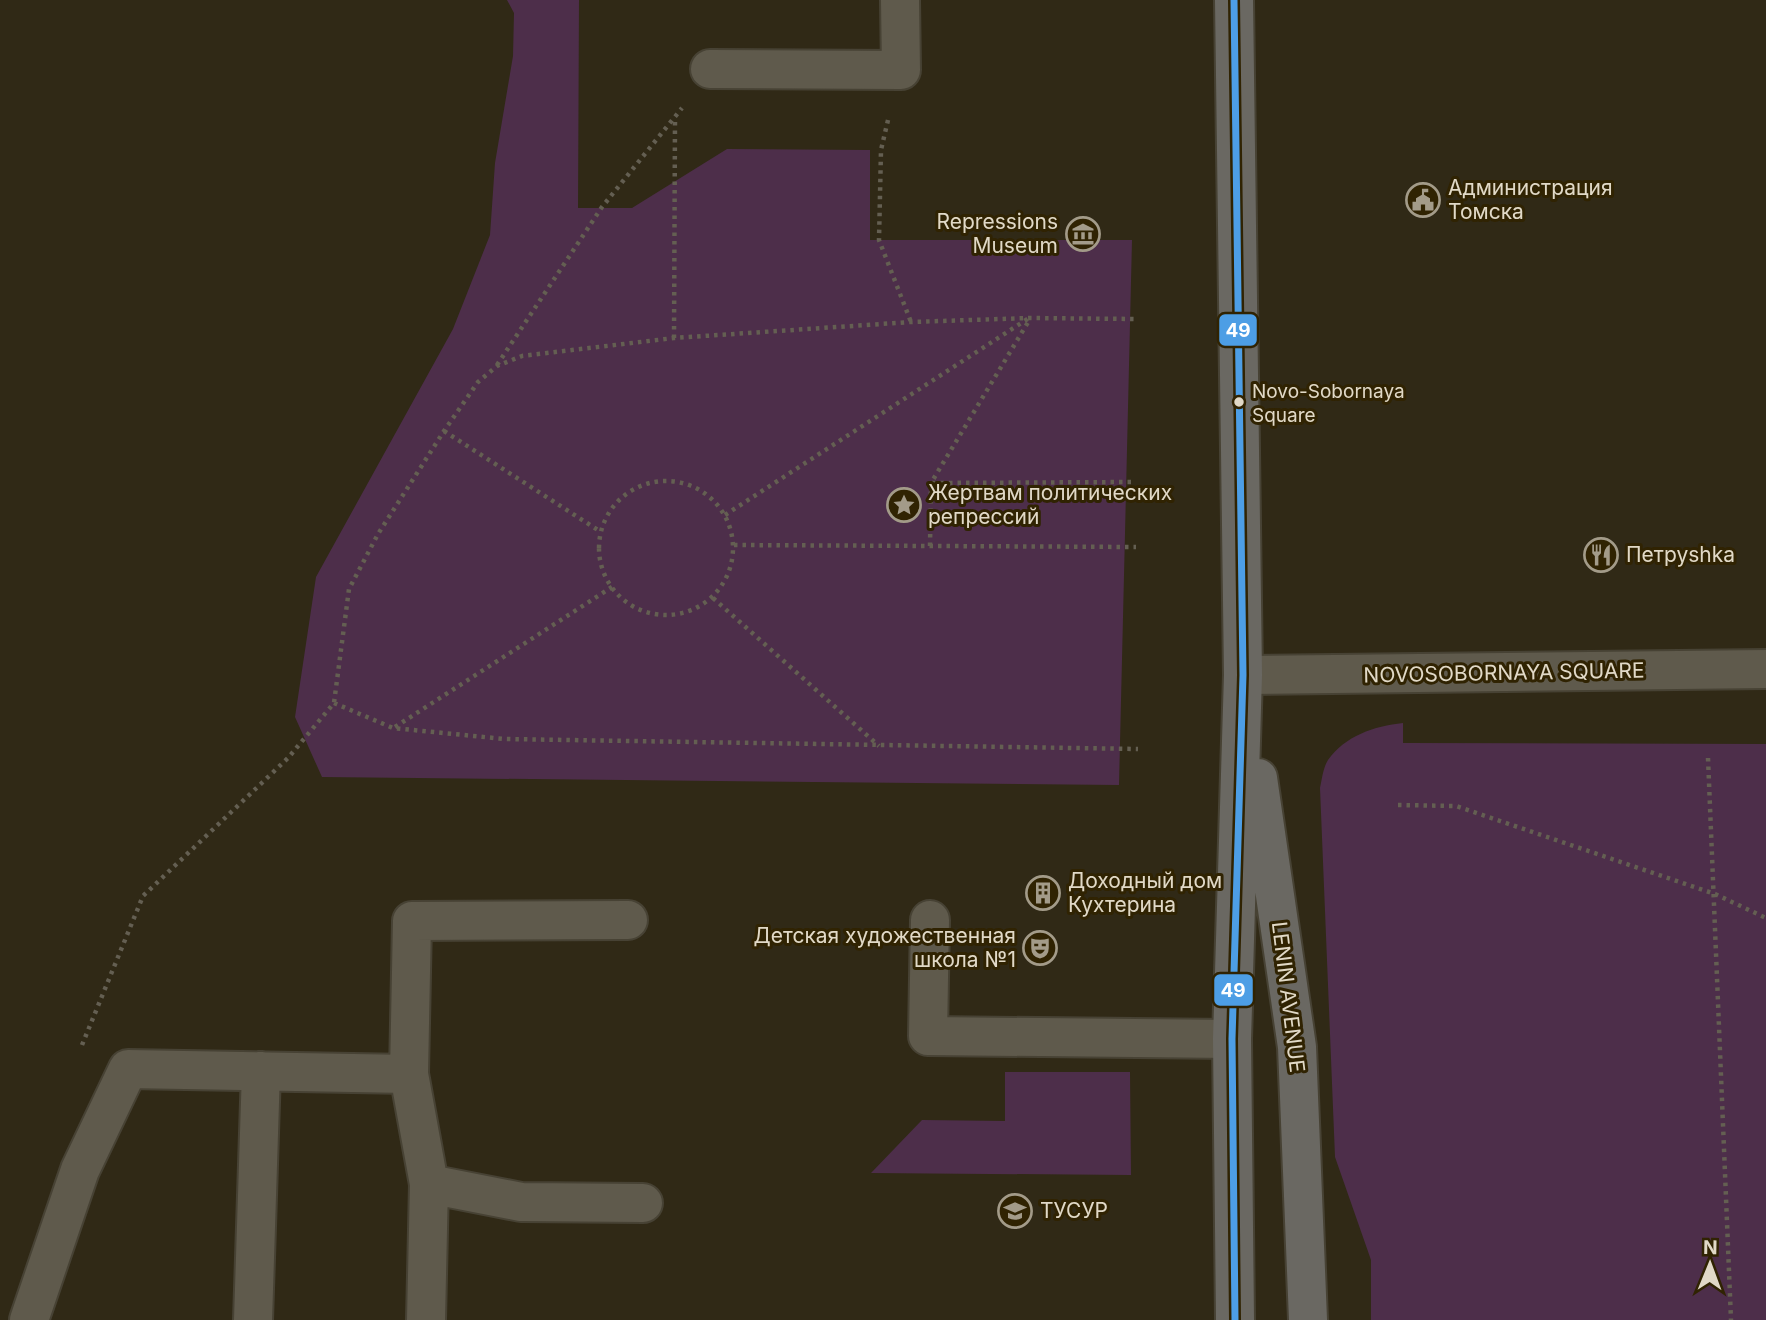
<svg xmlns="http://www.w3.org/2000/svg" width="1766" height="1320" viewBox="0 0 1766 1320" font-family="Inter,sans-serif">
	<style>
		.green { fill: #4d2e4a }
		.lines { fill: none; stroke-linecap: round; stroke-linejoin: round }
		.minor-casing { stroke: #474234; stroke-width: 42 }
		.major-casing { stroke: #474234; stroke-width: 42 }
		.path { stroke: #645f52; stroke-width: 4.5; stroke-dasharray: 3.5 5; stroke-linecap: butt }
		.minor { stroke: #5f5a4c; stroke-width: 38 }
		.major { stroke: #6a6862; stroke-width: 38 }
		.bus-1-casing { stroke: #302302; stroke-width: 12 }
		.bus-1 { stroke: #4d9ee5; stroke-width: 7 }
		.bus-dot { fill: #e1d9c7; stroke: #302302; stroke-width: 2.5 }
		.labels { text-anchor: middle; stroke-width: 6; stroke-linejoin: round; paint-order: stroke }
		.bus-label { font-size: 19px; fill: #e1d9c7; stroke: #302302; text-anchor: start }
		.poi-label { font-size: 21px; fill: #e1d9c7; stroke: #302302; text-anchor: start }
		.street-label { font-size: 21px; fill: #e1d9c7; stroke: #302302 }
		.line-badge { stroke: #302302; stroke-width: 2.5 }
		.badge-label { font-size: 19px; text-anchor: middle; font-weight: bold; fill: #fff }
	</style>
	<rect width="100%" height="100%" fill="#302916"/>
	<path class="green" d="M507,0H579L578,208H632L727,149L870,150V240H1132L1119,785L322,777L295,717L316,577L453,329L490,235L495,163L513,56L514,13Z
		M1403,723V743L1766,744V1320H1371V1260L1335,1157L1320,788C1322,779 1323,768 1328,760C1345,736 1374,726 1403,723Z
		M1005,1072H1130L1131,1175L871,1173L922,1120L1005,1121Z"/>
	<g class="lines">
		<g class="minor-casing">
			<path id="minor" d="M710,69L901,70L900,0
				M1243,675L1766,669
				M628,920L412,921L409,1074L429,1184L521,1202L643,1203
				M930,920L928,1036L1232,1039
				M29,1320L80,1170L128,1069L409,1074
				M253,1320L261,1071
				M426,1320L429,1184"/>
		</g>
		<g class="major-casing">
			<path id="major" d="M1234,0L1243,675L1232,1039L1235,1320
				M1258,778L1297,1047L1308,1320"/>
		</g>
		<path class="path" d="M888,120L881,150L879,240L911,322
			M674,338L675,118
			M497,365L602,207L682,108
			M444,431L601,532
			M599 548a67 67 0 1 1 134 0a67 67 0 1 1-134 0Z
			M932,483L1135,482
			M725,515L1029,318
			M734,545L1136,547
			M930,546L931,483L1030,319
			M713,598L879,746
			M334,703L393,728L504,739L1138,749
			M395,727L612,587
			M1708,758L1731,1320
			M1398,805L1456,806L1715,894L1766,918
			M82,1045L143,896L288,758L334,703L349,589L378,534L444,431L478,382L497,366L522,356L674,338L911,322L1030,318L1135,319"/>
		<use href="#minor" class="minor"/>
		<use href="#major" class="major"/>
		<g class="bus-1-casing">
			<path id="bus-1" d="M1234,0L1243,675L1232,1039L1235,1320"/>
		</g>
		<use href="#bus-1" class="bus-1"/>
	</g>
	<defs>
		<g id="civic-ring" transform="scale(1.75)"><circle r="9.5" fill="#302302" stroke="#a39b89" stroke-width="1.5"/><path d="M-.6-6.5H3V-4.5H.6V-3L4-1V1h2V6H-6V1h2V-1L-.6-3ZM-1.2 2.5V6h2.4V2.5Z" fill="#a39b89"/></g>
		<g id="museum-ring" transform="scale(1.75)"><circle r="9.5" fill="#302302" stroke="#a39b89" stroke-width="1.5"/><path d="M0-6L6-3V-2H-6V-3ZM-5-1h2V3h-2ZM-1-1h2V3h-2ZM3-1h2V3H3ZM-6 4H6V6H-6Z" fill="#a39b89"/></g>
		<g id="sight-ring" transform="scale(1.75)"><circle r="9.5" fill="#302302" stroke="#a39b89" stroke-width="1.5"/><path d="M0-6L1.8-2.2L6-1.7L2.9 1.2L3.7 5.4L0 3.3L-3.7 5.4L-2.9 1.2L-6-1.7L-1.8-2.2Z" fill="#a39b89"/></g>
		<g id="restaurant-ring" transform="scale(1.75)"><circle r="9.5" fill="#302302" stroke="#a39b89" stroke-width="1.5"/><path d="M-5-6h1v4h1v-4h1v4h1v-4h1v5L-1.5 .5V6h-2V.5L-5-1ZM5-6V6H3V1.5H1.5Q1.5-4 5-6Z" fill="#a39b89"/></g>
		<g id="building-ring" transform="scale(1.75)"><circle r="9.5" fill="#302302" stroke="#a39b89" stroke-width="1.5"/><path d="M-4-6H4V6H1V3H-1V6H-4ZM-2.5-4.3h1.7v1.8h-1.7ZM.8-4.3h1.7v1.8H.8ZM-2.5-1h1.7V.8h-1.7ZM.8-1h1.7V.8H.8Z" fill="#a39b89"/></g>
		<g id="theatre-ring" transform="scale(1.75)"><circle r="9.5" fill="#302302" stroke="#a39b89" stroke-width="1.5"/><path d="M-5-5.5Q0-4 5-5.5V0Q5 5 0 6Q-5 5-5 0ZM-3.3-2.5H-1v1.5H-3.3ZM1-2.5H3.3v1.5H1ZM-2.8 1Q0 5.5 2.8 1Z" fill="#a39b89"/></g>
		<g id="university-ring" transform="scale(1.75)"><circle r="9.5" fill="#302302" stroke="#a39b89" stroke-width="1.5"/><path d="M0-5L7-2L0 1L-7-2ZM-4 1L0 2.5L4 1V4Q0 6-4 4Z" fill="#a39b89"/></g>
	</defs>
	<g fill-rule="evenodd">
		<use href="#civic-ring" x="1423" y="200"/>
		<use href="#museum-ring" x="1083" y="234"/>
		<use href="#sight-ring" x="904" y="505"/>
		<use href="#restaurant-ring" x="1601" y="555"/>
		<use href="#building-ring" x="1043" y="893"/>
		<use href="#theatre-ring" x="1040" y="948"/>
		<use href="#university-ring" x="1015" y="1211"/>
	</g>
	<circle class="bus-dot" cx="1239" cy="402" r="6"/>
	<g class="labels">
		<g class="bus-label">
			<text x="1252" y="398">Novo-Sobornaya<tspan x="1252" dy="24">Square</tspan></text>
		</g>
		<g class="poi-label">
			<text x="1448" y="195">Администрация<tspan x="1448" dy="24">Томска</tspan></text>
			<text x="1058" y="229" text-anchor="end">Repressions<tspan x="1058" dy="24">Museum</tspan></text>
			<text x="928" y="500">Жертвам политических<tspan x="928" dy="24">репрессий</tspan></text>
			<text x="1626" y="562">Петруshka</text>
			<text x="1068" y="888">Доходный дом<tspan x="1068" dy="24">Кухтерина</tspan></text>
			<text x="1016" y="943" text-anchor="end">Детская художественная<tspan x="1016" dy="24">школа №1</tspan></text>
			<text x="1040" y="1218">ТУСУР</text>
		</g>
		<g class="street-label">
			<text transform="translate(1504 673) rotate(-1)" y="7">NOVOSOBORNAYA SQUARE</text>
			<text transform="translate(1288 997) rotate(83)" y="7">LENIN AVENUE</text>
		</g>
	</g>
	<g class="line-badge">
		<rect x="1218" y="313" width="40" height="34" rx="7" fill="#4d9ee5"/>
		<rect x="1213" y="973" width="41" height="34" rx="7" fill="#4d9ee5"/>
	</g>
	<g class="badge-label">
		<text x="1238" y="337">49</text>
		<text x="1233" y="997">49</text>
	</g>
	<g transform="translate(1710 1264) rotate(1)" stroke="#302302" stroke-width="5" paint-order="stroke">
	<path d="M0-5L12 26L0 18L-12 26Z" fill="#e1d9c7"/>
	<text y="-10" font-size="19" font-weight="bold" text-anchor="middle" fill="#e1d9c7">N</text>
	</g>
</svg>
